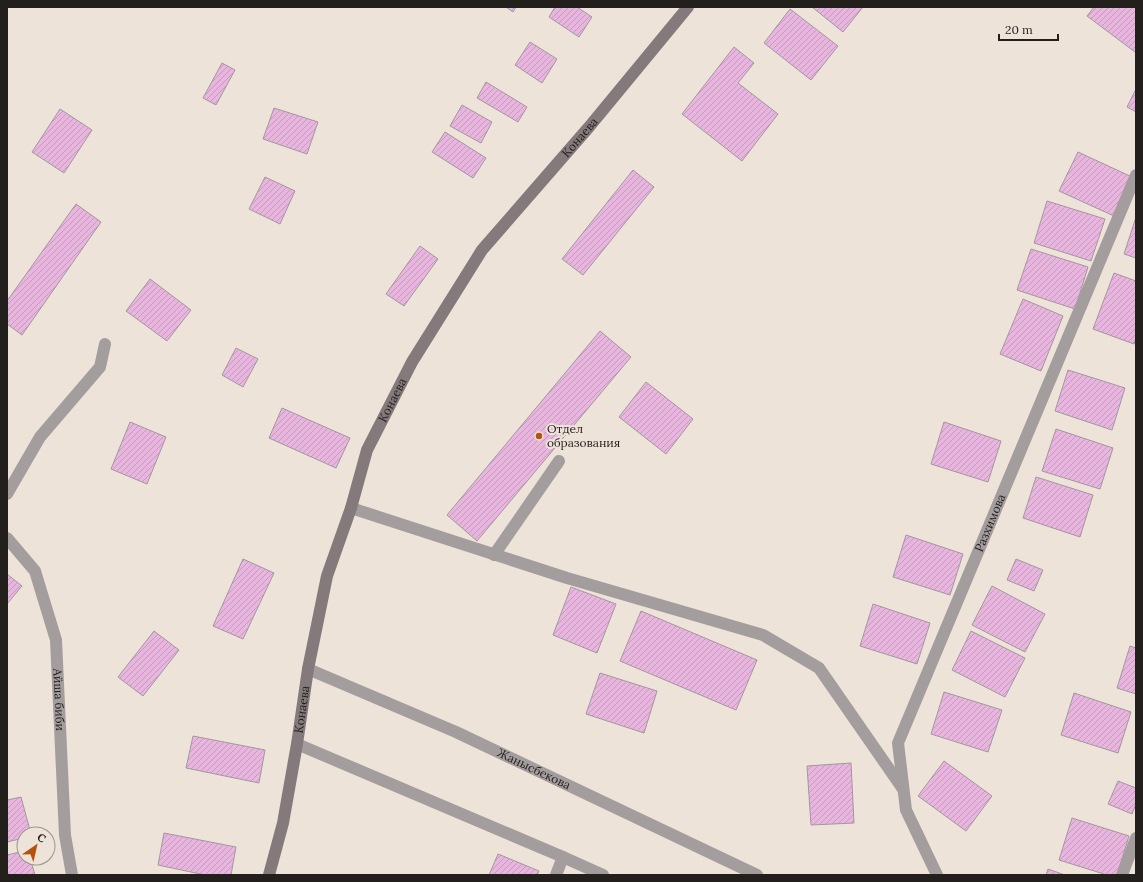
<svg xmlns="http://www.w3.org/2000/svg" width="1143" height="882" viewBox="0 0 1143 882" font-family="Lora,serif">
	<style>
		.building { fill: url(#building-hatch); stroke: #a2979f }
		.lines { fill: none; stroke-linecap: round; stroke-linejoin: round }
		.street { stroke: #a49d9e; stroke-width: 12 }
		.secondary { stroke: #847a7c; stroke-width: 12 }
		.poi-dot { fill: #b3530d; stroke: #eee3d9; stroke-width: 1.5 }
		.labels { text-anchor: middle; stroke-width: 4; stroke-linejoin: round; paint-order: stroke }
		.street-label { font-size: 12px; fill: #231f1c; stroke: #eee3d9 }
		.poi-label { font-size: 12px; fill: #231f1c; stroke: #eee3d9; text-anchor: start }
	</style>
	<defs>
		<pattern id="building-hatch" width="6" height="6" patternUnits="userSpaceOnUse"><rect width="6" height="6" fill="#e8b5de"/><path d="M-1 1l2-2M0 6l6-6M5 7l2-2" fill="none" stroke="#c79bbe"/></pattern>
	</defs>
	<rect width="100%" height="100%" fill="#eee3d9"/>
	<path class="building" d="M506,7H516L513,12Z
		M555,7H577L592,17L579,37L549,17Z
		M812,7H863L843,32Z
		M1094,7H1136V51L1135,52L1087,16Z
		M790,9L838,46L811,80L764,43Z
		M530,42L557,59L542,83L515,65Z
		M734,47L754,63L738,83L778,114L742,161L682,114Z
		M222,63L235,70L216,105L203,98Z
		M486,82L527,107L518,122L477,98Z
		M1136,89V112L1127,107Z
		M462,105L492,122L481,143L450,126Z
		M274,108L318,122L307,154L263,139Z
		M60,109L92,130L64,173L32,152Z
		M445,132L486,158L473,178L432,152Z
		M1078,152L1132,177L1114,216L1059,191Z
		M633,170L654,187L583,275L562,259Z
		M265,177L295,191L280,224L249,209Z
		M1047,201L1105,219L1091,261L1034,243Z
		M76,204L101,222L22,335L7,324V301Z
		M1136,217V258L1124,254Z
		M420,246L438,259L404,306L386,294Z
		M1031,249L1088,267L1075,309L1017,290Z
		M1114,273L1136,281V338L1134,344L1093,329Z
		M150,279L191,310L167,341L126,311Z
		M1023,299L1063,316L1041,371L1000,354Z
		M600,331L631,357L477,541L447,515Z
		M236,348L258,359L243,387L222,375Z
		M1068,370L1125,388L1112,430L1055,411Z
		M646,382L693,419L666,454L619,417Z
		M282,408L350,438L336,468L269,438Z
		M130,422L166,437L147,484L111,469Z
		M944,422L1001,441L988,482L931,464Z
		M1056,429L1113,448L1100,489L1042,471Z
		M1036,477L1093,495L1080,537L1023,518Z
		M906,535L963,554L950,595L893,577Z
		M243,559L274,573L243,639L213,626Z
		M1016,559L1043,570L1034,591L1007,580Z
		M7,574L22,586L7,604Z
		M992,586L1045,614L1025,652L972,625Z
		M571,587L616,604L597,653L553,635Z
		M873,604L930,623L917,664L860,646Z
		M641,611L757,660L736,710L620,661Z
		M154,631L179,650L143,696L118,677Z
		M971,631L1025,658L1005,697L952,670Z
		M1130,646L1136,648V694L1117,688Z
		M600,673L657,691L644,733L586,714Z
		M944,692L1002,710L988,752L931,734Z
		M1074,693L1131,712L1118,753L1061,735Z
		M193,736L265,750L259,783L186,768Z
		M944,761L992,796L966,831L918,796Z
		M851,763L854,823L811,825L807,766Z
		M1118,781L1136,788V804L1132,814L1108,804Z
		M21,797L31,834H24V838L7,842V800Z
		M1072,818L1129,836L1117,875H1107L1059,860Z
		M164,833L236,847L231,875H205L158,865Z
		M24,851V858H30L35,875H7V855Z
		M498,854L539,871L537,875H489Z
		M1048,869L1065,875H1046Z"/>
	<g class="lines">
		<g class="street">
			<path d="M7,494L40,437L100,367L105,344"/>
			<path d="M351,508L567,578L763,635L819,668L903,789"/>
			<path id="s1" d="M7,538L35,571L56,640L65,835L72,875"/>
			<path d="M494,555L559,461"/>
			<path id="s2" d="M308,669L456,732L757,875"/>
			<path d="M297,744L563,857L603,875"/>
			<path d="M556,875L563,857"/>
			<path id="s3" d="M937,875L906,810L898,743L1136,175"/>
			<path d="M1122,875L1136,838"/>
		</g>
		<path class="secondary" id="s4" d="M269,875L283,823L297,744L308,669L327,576L351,508L367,450L412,362L482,250L589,127L688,7"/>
	</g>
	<circle class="poi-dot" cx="539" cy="436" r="4"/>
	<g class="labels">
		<g class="street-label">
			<text dy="4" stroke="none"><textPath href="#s4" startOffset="817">Конаева</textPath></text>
			<text dy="4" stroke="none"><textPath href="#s4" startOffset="493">Конаева</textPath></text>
			<text dy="4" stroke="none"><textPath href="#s3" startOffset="378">Разхимова</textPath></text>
			<text dy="4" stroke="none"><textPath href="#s1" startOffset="175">Айша биби</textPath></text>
			<text dy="4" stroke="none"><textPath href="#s4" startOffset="169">Конаева</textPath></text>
			<text dy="4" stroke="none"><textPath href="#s2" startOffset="247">Жанысбекова</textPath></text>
		</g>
		<g class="poi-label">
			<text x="547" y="433">Отдел<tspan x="547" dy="14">образования</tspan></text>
		</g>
	</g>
	<rect width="1143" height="882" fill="none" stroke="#231f1c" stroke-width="16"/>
	<g transform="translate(36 846) rotate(34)"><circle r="19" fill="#eee3d9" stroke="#9d958d"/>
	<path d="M0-3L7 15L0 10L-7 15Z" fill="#b3530d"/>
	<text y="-6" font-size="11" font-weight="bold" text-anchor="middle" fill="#231f1c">С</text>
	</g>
	<path d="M999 34v6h59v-6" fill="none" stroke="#231f1c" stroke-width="2"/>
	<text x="1005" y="34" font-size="12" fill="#231f1c" stroke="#eee3d9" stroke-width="3" paint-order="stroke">20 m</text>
</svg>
